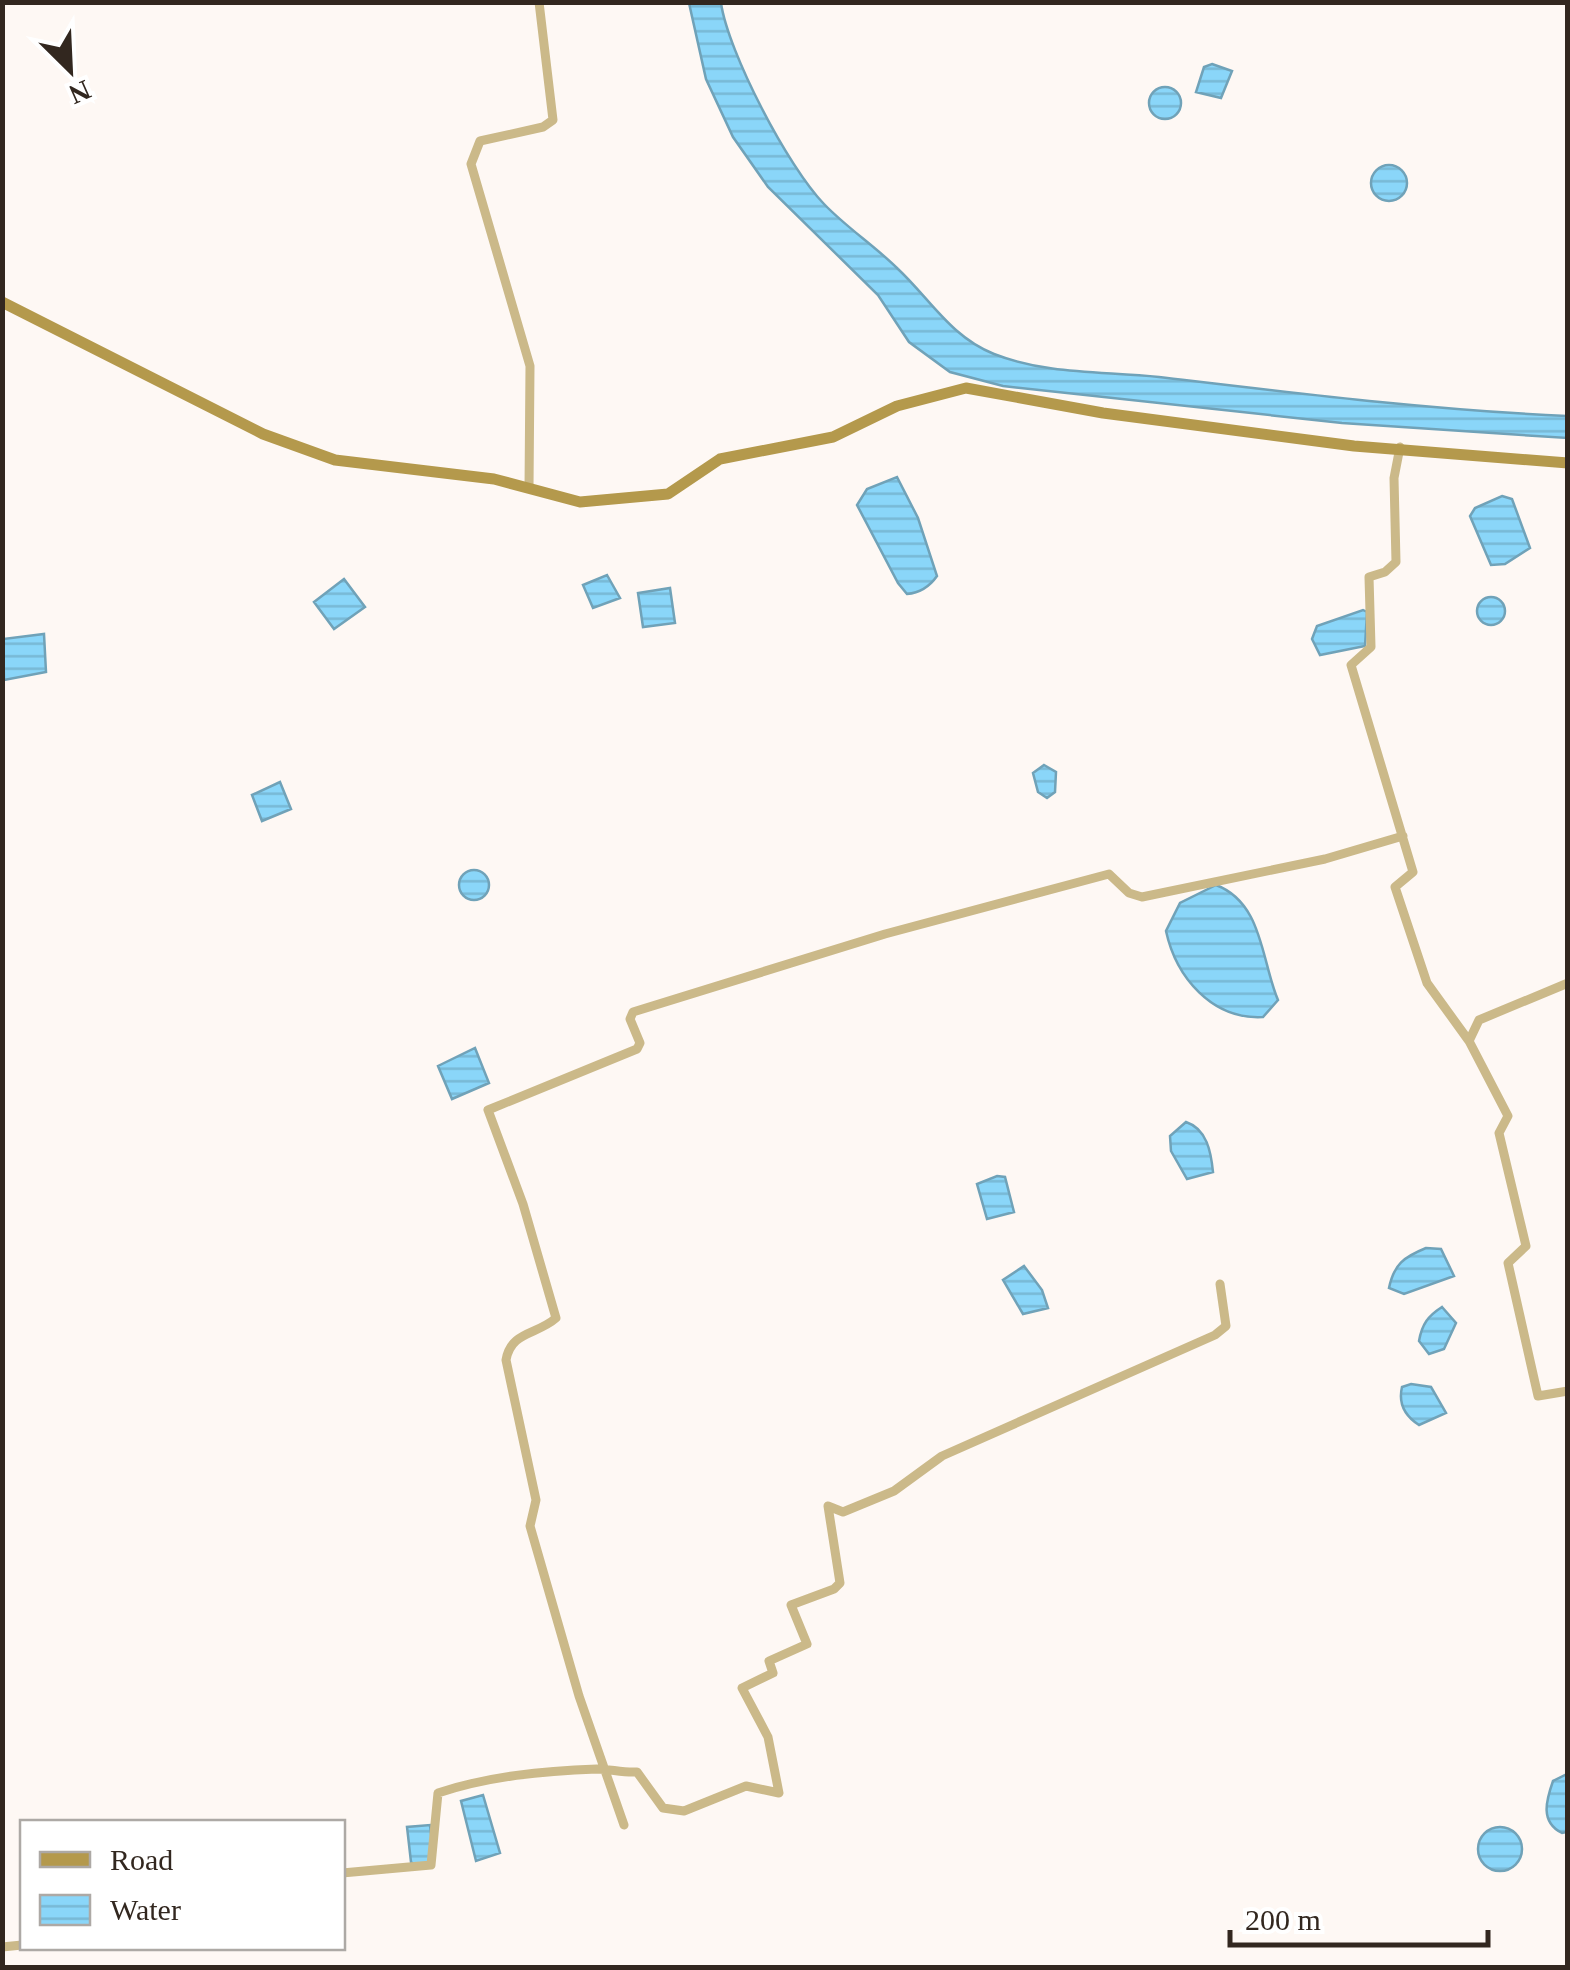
<svg xmlns="http://www.w3.org/2000/svg" width="1570" height="1970" viewBox="0 0 1570 1970" font-family="Georgia,serif">
	<style>
		.water { fill: url(#water-rules); stroke: #70a2b8; stroke-width: 2.5 }
		.lines { fill: none; stroke-linecap: round; stroke-linejoin: round }
		.street { stroke: #cbb989; stroke-width: 9 }
		.secondary { stroke: #b4994c; stroke-width: 11 }
	</style>
	<defs>
		<pattern id="water-rules" width="6" height="5" patternUnits="userSpaceOnUse" patternTransform="scale(2.5)"><rect width="6" height="5" fill="#8ad6f9"/><path d="M0 2.5h6" fill="none" stroke="#78b8d5"/></pattern>
	</defs>
	<rect width="100%" height="100%" fill="#fef8f4"/>
	<path class="water" d="M689,3H721C728,52 788,167 824,204C847,228 875,246 898,269C930,299 951,337 994,354C1048,375 1102,371 1159,377C1295,393 1431,410 1567,416V438L1342,423L1003,386L950,372L909,342L878,295L768,187L733,137L706,79Z
		M1212,64L1232,71L1221,98L1196,92L1204,67Z
		M1149 103a16 16 0 1 1 32 0a16 16 0 1 1-32 0Z
		M1371 183a18 18 0 1 1 36 0a18 18 0 1 1-36 0Z
		M897,477L918,518L937,576C930,586 919,593 907,594L898,583L857,505L867,489Z
		M1502,496L1512,499L1530,548L1505,564L1491,565L1470,516L1475,508Z
		M607,575L620,598L593,608L583,585Z
		M344,579L365,607L334,629L314,602Z
		M670,588L675,623L643,627L638,593Z
		M1477 611a14 14 0 1 1 28 0a14 14 0 1 1-28 0Z
		M1363,610L1367,612L1365,646L1320,655L1312,639L1317,626Z
		M44,634L46,672L4,680L3,639Z
		M1044,765L1056,772L1055,792L1047,798L1038,792L1033,773Z
		M280,782L291,809L262,821L252,795Z
		M459 885a15 15 0 1 1 30 0a15 15 0 1 1-30 0Z
		M1216,885C1263,903 1261,960 1278,1000L1263,1017C1212,1020 1176,977 1166,931L1180,903Z
		M475,1048L489,1083L452,1099L438,1066Z
		M1186,1122C1207,1129 1211,1152 1213,1172L1187,1179L1171,1151L1170,1136Z
		M997,1176L1005,1177L1014,1212L987,1219L977,1184Z
		M1426,1248L1441,1249L1454,1276L1404,1294L1389,1288C1394,1264 1404,1257 1426,1248Z
		M1024,1266L1042,1290L1048,1308L1023,1314L1003,1280Z
		M1442,1307L1456,1323L1444,1349L1429,1354L1419,1341C1422,1324 1428,1316 1442,1307Z
		M1411,1384L1431,1387L1446,1413L1419,1425C1405,1416 1398,1404 1402,1387Z
		M1567,1774V1832L1562,1833C1540,1822 1546,1801 1553,1781Z
		M483,1795L500,1853L476,1861L461,1801Z
		M430,1825L434,1859L421,1868L411,1862L407,1827Z
		M1478 1849a22 22 0 1 1 44 0a22 22 0 1 1-44 0Z"/>
	<g class="lines">
		<path class="street" d="M1400,447L1394,478L1396,562L1385,572L1369,577L1371,647L1351,665L1413,872L1395,887L1427,983L1469,1041L1508,1116L1499,1133L1526,1246L1508,1263L1538,1396L1568,1391
			M529,488L530,366L471,164L480,141L543,127L553,120L539,2
			M1469,1041L1479,1020L1568,983
			M624,1825L579,1696L530,1526L536,1500L506,1360C511,1331 537,1335 556,1318L523,1204L488,1110L637,1049L640,1043L630,1019L633,1012L885,934L1109,874L1129,893L1142,897L1325,859L1403,836
			M342,1873L431,1865L438,1793C489,1776 543,1771 597,1769C610,1769 623,1773 637,1772L663,1808L684,1811L746,1786L779,1793L768,1737L742,1688L773,1673L769,1661L807,1644L791,1605L834,1589L840,1583L828,1506L843,1512L894,1491L942,1456L1215,1335L1226,1326L1220,1284
			M2,1947L22,1945"/>
		<path class="secondary" d="M2,302L263,434L335,460L494,479L580,502L668,494L720,459L833,437L897,406L966,388L1103,413L1354,446L1568,463"/>
	</g>
	<rect width="1570" height="1970" fill="none" stroke="#32271f" stroke-width="10"/>
	<rect x="20" y="1820" width="325" height="130" fill="#ffffff" stroke="#ada9a5" stroke-width="2.5"/>
	<rect x="40" y="1852" width="50" height="15" fill="#b4994c" stroke="#ada9a5" stroke-width="2.5"/>
	<text x="110" y="1870" font-size="30" fill="#32271f">Road</text>
	<rect x="40" y="1895" width="50" height="30" fill="url(#water-rules)" stroke="#ada9a5" stroke-width="2.5"/>
	<text x="110" y="1920" font-size="30" fill="#32271f">Water</text>
	<g transform="translate(70 70) rotate(156)" stroke="#ffffff" stroke-width="8" paint-order="stroke">
	<path d="M0-8L18 38L0 25L-18 38Z" fill="#32271f"/>
	<text y="-15" font-size="28" font-weight="bold" text-anchor="middle" fill="#32271f">N</text>
	</g>
	<path d="M1230 1930v15h258v-15" fill="none" stroke="#32271f" stroke-width="5"/>
	<text x="1245" y="1930" font-size="30" fill="#32271f" stroke="#ffffff" stroke-width="8" paint-order="stroke">200 m</text>
</svg>
